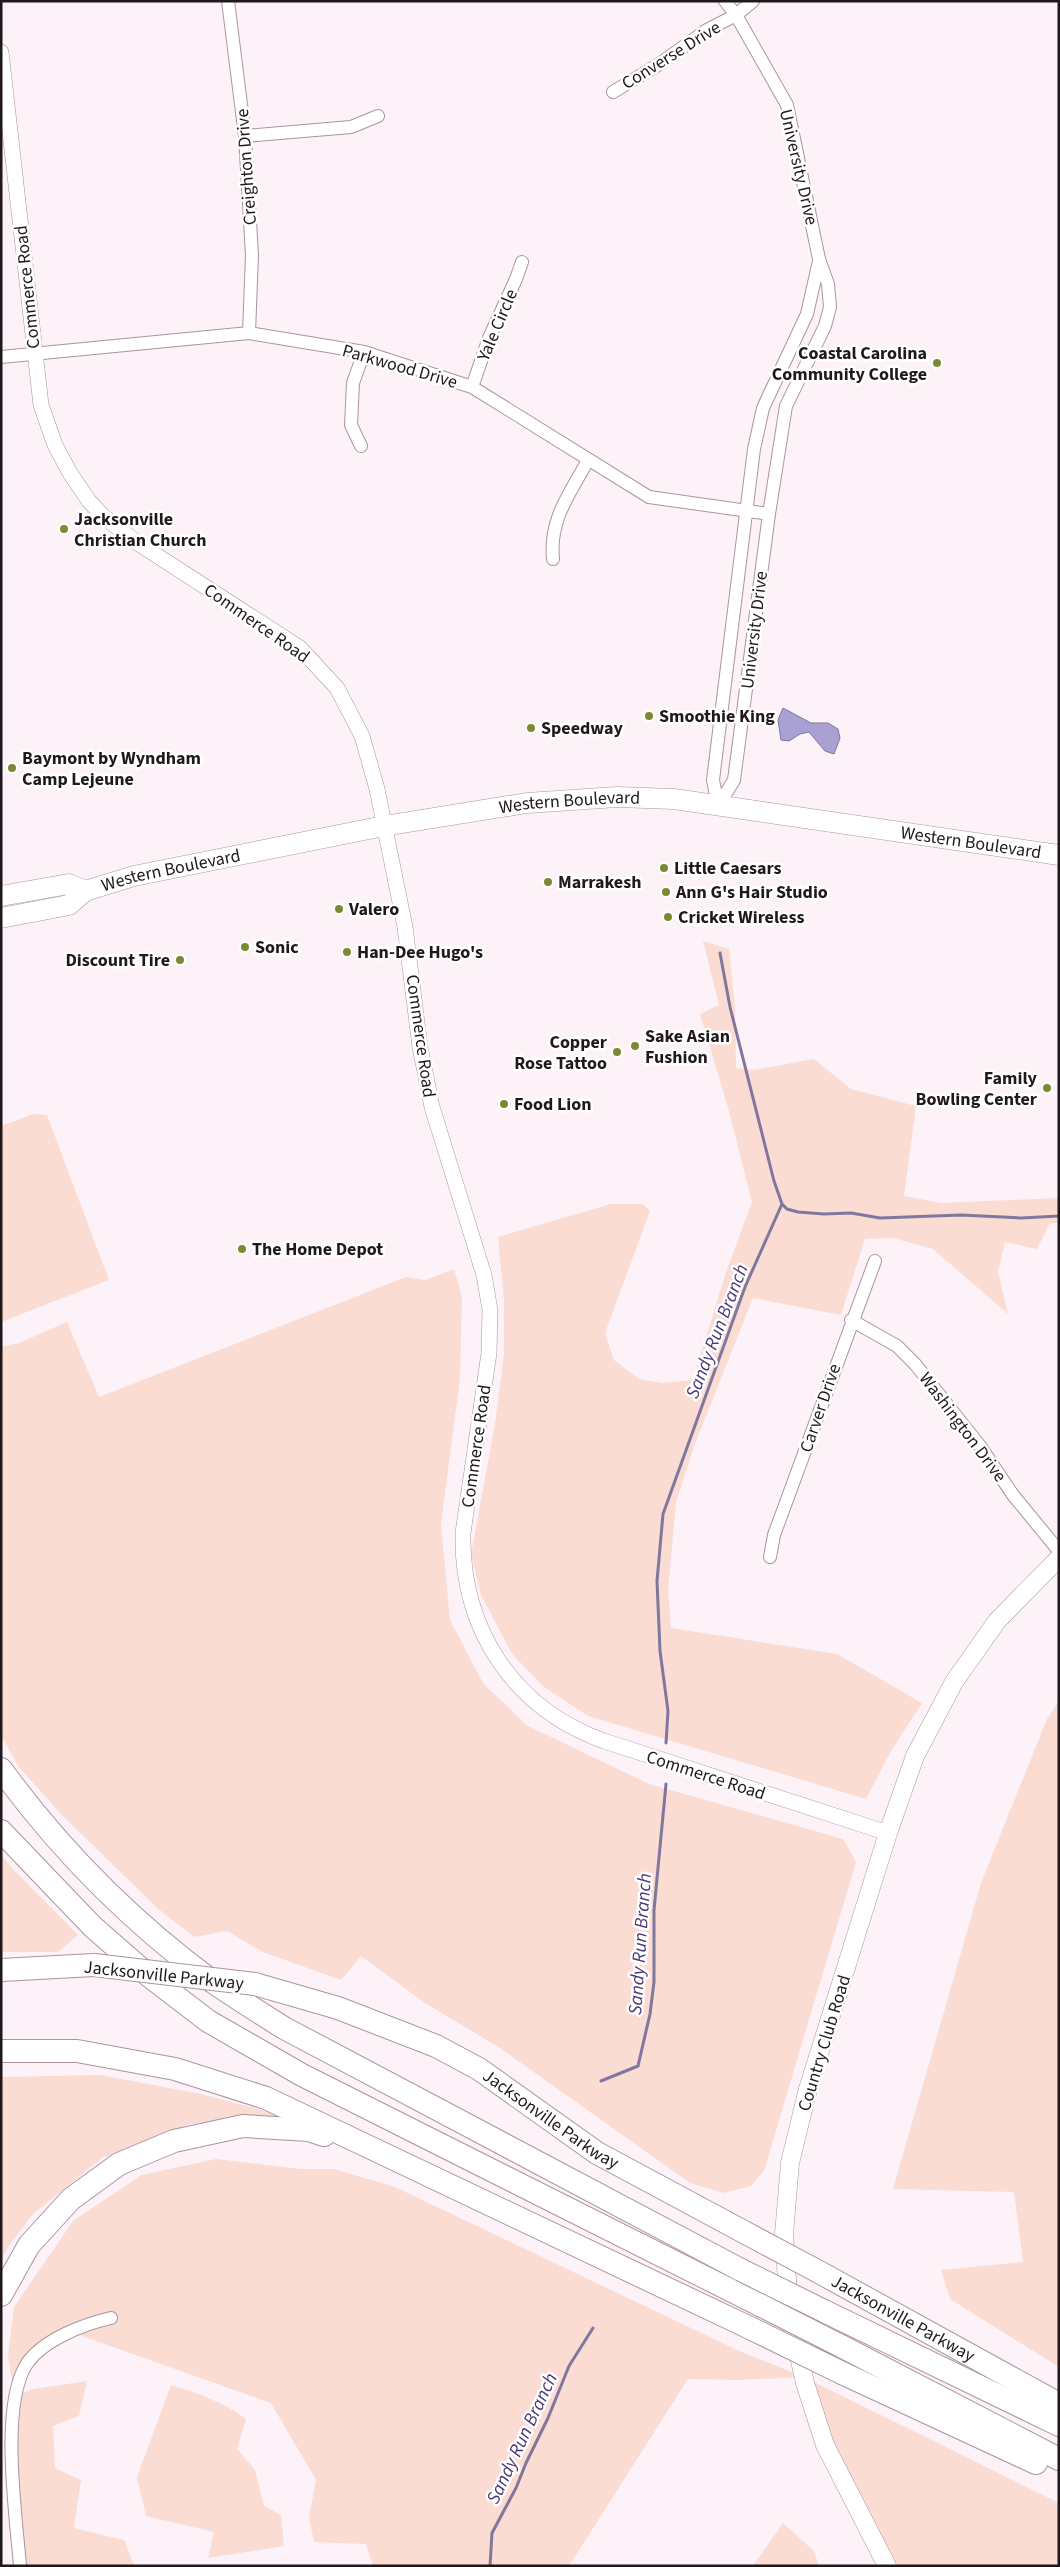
<svg xmlns="http://www.w3.org/2000/svg" width="1060" height="2567" viewBox="0 0 1060 2567" font-family="'Source Sans 3',sans-serif">
	<style>
		.green { fill: #fadcd3 }
		.water { fill: #a9a0d4; stroke: #80779d }
		.lines { fill: none; stroke-linecap: round; stroke-linejoin: round }
		.stream { stroke: #80779d; stroke-width: 3 }
		.minor-casing { stroke: #ab93a0; stroke-width: 14 }
		.tertiary-casing { stroke: #ab93a0; stroke-width: 16 }
		.secondary-casing { stroke: #ab93a0; stroke-width: 19 }
		.primary-casing { stroke: #ab93a0; stroke-width: 21 }
		.motorway-casing { stroke: #ab93a0; stroke-width: 24 }
		.minor { stroke: #fff; stroke-width: 12 }
		.tertiary { stroke: #fff; stroke-width: 15 }
		.secondary { stroke: #fff; stroke-width: 18 }
		.primary { stroke: #fff; stroke-width: 20 }
		.motorway { stroke: #fff; stroke-width: 22 }
		.motorway-bridge-casing { stroke: #ab93a0; stroke-width: 24; stroke-linecap: butt }
		.motorway-bridge { stroke: #fff; stroke-width: 22 }
		.poi-dot { fill: #7b8835; stroke: #fff; stroke-width: 2 }
		.labels { text-anchor: middle; stroke-width: 5; stroke-linejoin: round; paint-order: stroke }
		.street-label { font-size: 18px; fill: #21181d; stroke: #fff }
		.poi-label { font-size: 18px; font-weight: bold; fill: #21181d; stroke: #fff; text-anchor: start }
		.water-label { font-size: 19px; font-style: italic; fill: #473777; stroke: #fff }
	</style>
	<rect width="100%" height="100%" fill="#fdf2f8"/>
	<path class="green" d="M703,941L729,949L735,1007L736,1068L754,1070L814,1059L851,1089L916,1106L904,1196L941,1203L1059,1198V1223H1050L1037,1249L1005,1242L998,1272L1008,1314L933,1249L893,1238L865,1239L841,1315L753,1298L696,1441L676,1502L668,1591L671,1628L837,1654L922,1703L891,1751L866,1799L588,1716L544,1687L512,1654L481,1595L471,1554L495,1424L504,1354V1301L498,1237L611,1204H643L650,1211L605,1333L614,1360L639,1379L662,1383L693,1380L725,1275L752,1202L727,1104L700,1014L719,1005Z
		M33,1114L47,1115L109,1280L1,1322V1126Z
		M454,1269L462,1297L460,1378L441,1524L450,1620L483,1683L526,1725L649,1784L843,1839L856,1862L764,2171L751,2186L723,2193L690,2183L500,2048L425,2003L361,1956L341,1980L263,1952L227,1931L194,1937L157,1908L60,1813L18,1766L1,1735V1347L19,1343L67,1322L99,1397L406,1277L425,1280Z
		M1059,1701V2367L950,2299L941,2270L1023,2262L1014,2192L893,2189L981,1883L1047,1719Z
		M1,1854L10,1866L78,1935L58,1952H1Z
		M101,2075L201,2094L284,2116L190,2124L102,2158L33,2214L8,2247L1,2261V2077Z
		M216,2159L300,2169H334L395,2187L737,2350L804,2377L1059,2503V2566H887L803,2377L738,2380L688,2379L569,2566H373L366,2544L314,2542L309,2517L316,2480L271,2403L68,2331L26,2365L15,2395L34,2389L87,2381L79,2416L53,2426L55,2468L81,2480L74,2528L124,2540L134,2566H20L14,2396L8,2355L14,2307L73,2221L142,2175Z
		M171,2385C198,2393 223,2402 246,2419L237,2449L255,2470L264,2506L281,2515L284,2546L208,2558L214,2532L146,2516L137,2477Z
		M783,2523L814,2551L819,2566H753Z"/>
	<path class="water" d="M783,708L811,723H828L838,729L840,738L834,754L825,751L809,732L800,734L789,741L781,740L778,720Z"/>
	<g class="lines">
		<path class="stream" d="M720,953L730,1007L774,1181L782,1204L787,1209L798,1212L824,1214L851,1213L880,1218L961,1215L1021,1218L1059,1216
			M666,1743L668,1711L660,1651L657,1581L663,1514L745,1287L782,1204
			M601,2081L638,2066L650,2014L654,1982V1910L666,1784
			M490,2566L492,2533L516,2488L526,2463L548,2418L569,2366L593,2328"/>
		<g class="minor-casing">
			<path id="minor" d="M228,1L245,136L252,255L249,333
				M613,92L658,65L707,30L736,15L753,1
				M245,136L351,127L378,116
				M1,357L249,333L364,352L472,387L649,497L769,514
				M472,387L489,338L516,279L522,262
				M361,446L351,425L353,383L364,352
				M553,559C549,519 570,494 588,460
				M718,806L734,780L769,514L786,406L825,326L830,307L828,284L819,259L787,105L736,15L725,1
				M718,806L713,780L754,449L763,408L807,314L819,261
				M851,1320L897,1346L915,1364L980,1446L1013,1495L1059,1551
				M770,1557L774,1535L875,1261
				M20,2566C16,2515 0,2408 26,2365C42,2340 84,2324 111,2318"/>
		</g>
		<g class="tertiary-casing">
			<path id="tertiary" d="M1,52L41,405L55,445L70,473L89,501L103,516L136,542L300,648L337,688L362,736L377,789L405,927L420,1047L432,1107L484,1275L490,1310L489,1353L463,1533C461,1629 513,1708 604,1741L888,1833"/>
		</g>
		<g class="secondary-casing">
			<path id="secondary" d="M887,2566L825,2445L805,2383L789,2311L784,2234L790,2163L808,2089L888,1833L915,1756L954,1682L997,1621L1059,1558"/>
		</g>
		<g class="primary-casing">
			<g id="primary">
				<path d="M1,896L69,884L85,891"/>
				<path id="s1" d="M1,918L69,905L85,891L134,876L384,826L527,803L617,797L674,799L1059,855"/>
			</g>
		</g>
		<g class="motorway-casing">
			<g id="motorway">
				<path d="M1,1769C60,1850 133,1923 213,1982C236,1998 260,2013 284,2028L741,2270"/>
				<path d="M1,1831L93,1927L148,1975L208,2021L302,2075L760,2305"/>
				<path d="M1,1970L94,1965"/>
				<path id="s2" d="M255,1984L338,2008L436,2046L479,2069L597,2153L744,2232"/>
				<path d="M1,2051H77L175,2069L266,2098L750,2328"/>
				<path id="s3" d="M819,2272L1059,2404"/>
				<path d="M1,2295L29,2245L71,2199L119,2164L174,2141L243,2126L309,2130L324,2135"/>
				<path d="M824,2311L1059,2425"/>
				<path d="M841,2346L1059,2459"/>
				<path d="M842,2373L1036,2463"/>
			</g>
		</g>
		<use href="#minor" class="minor"/>
		<use href="#tertiary" class="tertiary"/>
		<use href="#secondary" class="secondary"/>
		<use href="#primary" class="primary"/>
		<use href="#motorway" class="motorway"/>
		<g class="motorway-bridge-casing">
			<path id="motorway-bridge" d="M94,1965L255,1984
				M744,2232L819,2272
				M741,2270L824,2311
				M760,2305L841,2346
				M750,2328L842,2373"/>
		</g>
		<use href="#motorway-bridge" class="motorway-bridge"/>
	</g>
	<g class="poi-dot">
		<circle cx="937" cy="363" r="5"/>
		<circle cx="64" cy="529" r="5"/>
		<circle cx="649" cy="716" r="5"/>
		<circle cx="531" cy="728" r="5"/>
		<circle cx="12" cy="768" r="5"/>
		<circle cx="664" cy="868" r="5"/>
		<circle cx="548" cy="882" r="5"/>
		<circle cx="666" cy="892" r="5"/>
		<circle cx="339" cy="909" r="5"/>
		<circle cx="668" cy="917" r="5"/>
		<circle cx="245" cy="947" r="5"/>
		<circle cx="347" cy="952" r="5"/>
		<circle cx="180" cy="960" r="5"/>
		<circle cx="635" cy="1046" r="5"/>
		<circle cx="617" cy="1052" r="5"/>
		<circle cx="1047" cy="1088" r="5"/>
		<circle cx="504" cy="1104" r="5"/>
		<circle cx="242" cy="1249" r="5"/>
	</g>
	<g class="labels">
		<g class="street-label">
			<text transform="translate(671 55) rotate(-32)" y="6">Converse Drive</text>
			<text transform="translate(246 167) rotate(-94)" y="6">Creighton Drive</text>
			<text transform="translate(799 167) rotate(77)" y="6">University Drive</text>
			<text transform="translate(27 287) rotate(-96)" y="6">Commerce Road</text>
			<text transform="translate(497 325) rotate(-67)" y="6">Yale Circle</text>
			<text transform="translate(400 366) rotate(16)" y="6">Parkwood Drive</text>
			<text transform="translate(257 623) rotate(35)" y="6">Commerce Road</text>
			<text transform="translate(754 630) rotate(-83)" y="6">University Drive</text>
			<text dy="6" stroke="none"><textPath href="#s1" startOffset="584">Western Boulevard</textPath></text>
			<text dy="6" stroke="none"><textPath href="#s1" startOffset="989">Western Boulevard</textPath></text>
			<text dy="6" stroke="none"><textPath href="#s1" startOffset="179">Western Boulevard</textPath></text>
			<text transform="translate(421 1036) rotate(82)" y="6">Commerce Road</text>
			<text transform="translate(820 1408) rotate(-71)" y="6">Carver Drive</text>
			<text transform="translate(963 1427) rotate(53)" y="6">Washington Drive</text>
			<text transform="translate(476 1446) rotate(-82)" y="6">Commerce Road</text>
			<text transform="translate(706 1775) rotate(18)" y="6">Commerce Road</text>
			<text transform="translate(164 1975) rotate(6)" y="6">Jacksonville Parkway</text>
			<text transform="translate(824 2043) rotate(-73)" y="6">Country Club Road</text>
			<text dy="6" stroke="none"><textPath href="#s2" startOffset="328">Jacksonville Parkway</textPath></text>
			<text dy="6" stroke="none"><textPath href="#s3" startOffset="96">Jacksonville Parkway</textPath></text>
		</g>
		<g class="poi-label">
			<text x="927" y="359" text-anchor="end">Coastal Carolina<tspan x="927" dy="21">Community College</tspan></text>
			<text x="74" y="525">Jacksonville<tspan x="74" dy="21">Christian Church</tspan></text>
			<text x="659" y="722">Smoothie King</text>
			<text x="541" y="734">Speedway</text>
			<text x="22" y="764">Baymont by Wyndham<tspan x="22" dy="21">Camp Lejeune</tspan></text>
			<text x="674" y="874">Little Caesars</text>
			<text x="558" y="888">Marrakesh</text>
			<text x="676" y="898">Ann G's Hair Studio</text>
			<text x="349" y="915">Valero</text>
			<text x="678" y="923">Cricket Wireless</text>
			<text x="255" y="953">Sonic</text>
			<text x="357" y="958">Han-Dee Hugo's</text>
			<text x="170" y="966" text-anchor="end">Discount Tire</text>
			<text x="645" y="1042">Sake Asian<tspan x="645" dy="21">Fushion</tspan></text>
			<text x="607" y="1048" text-anchor="end">Copper<tspan x="607" dy="21">Rose Tattoo</tspan></text>
			<text x="1037" y="1084" text-anchor="end">Family<tspan x="1037" dy="21">Bowling Center</tspan></text>
			<text x="514" y="1110">Food Lion</text>
			<text x="252" y="1255">The Home Depot</text>
		</g>
		<g class="water-label">
			<text transform="translate(716 1331) rotate(-69)" y="7">Sandy Run Branch</text>
			<text transform="translate(639 1944) rotate(-86)" y="7">Sandy Run Branch</text>
			<text transform="translate(521 2438) rotate(-65)" y="7">Sandy Run Branch</text>
		</g>
	</g>
	<rect width="1060" height="2567" fill="none" stroke="#21181d" stroke-width="5"/>
</svg>
